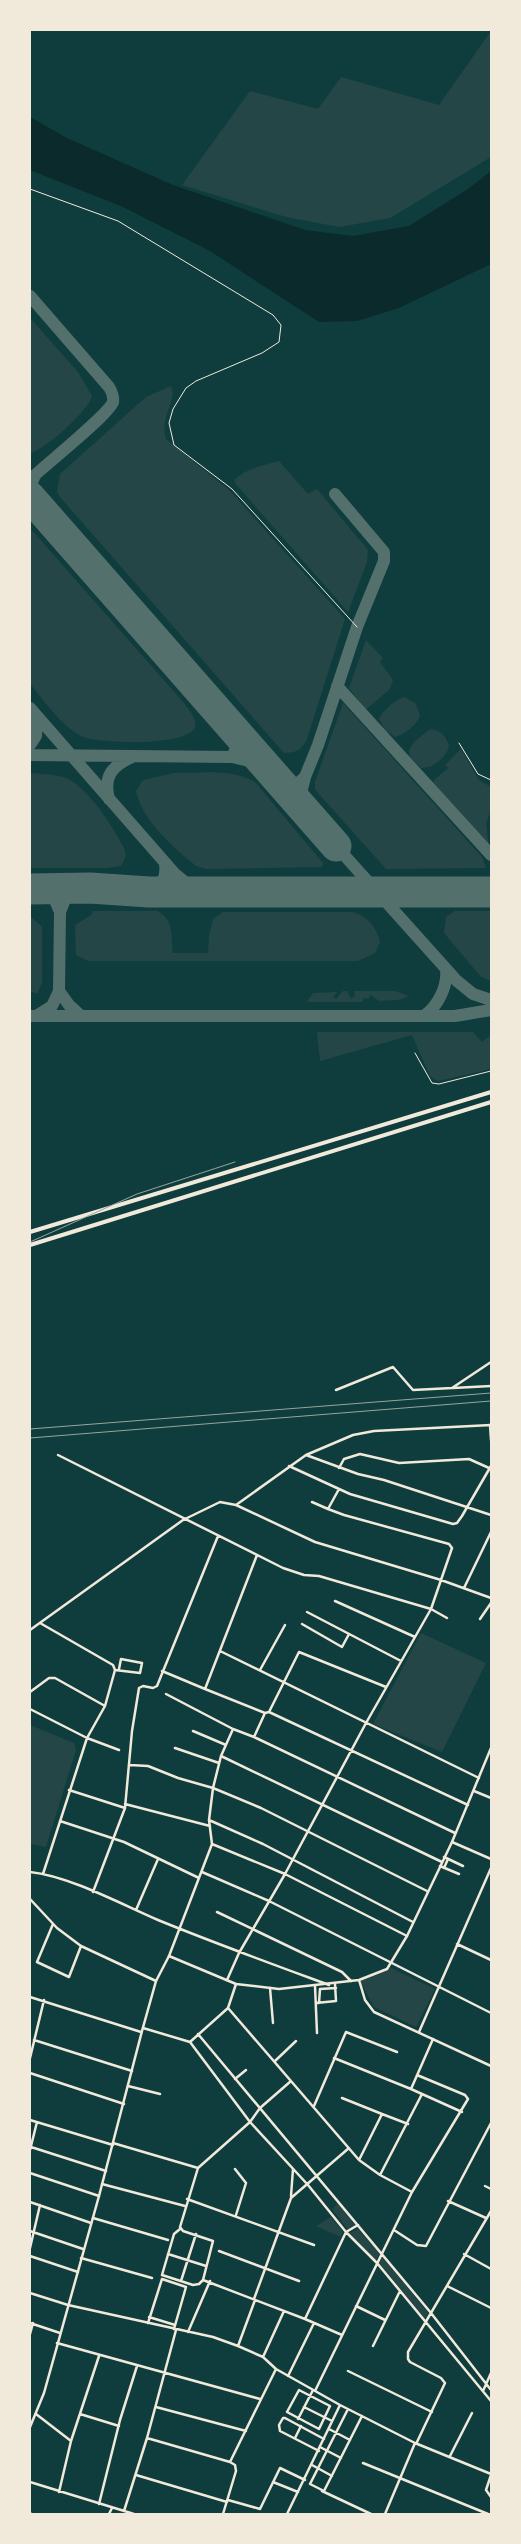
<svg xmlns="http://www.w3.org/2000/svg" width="521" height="2544" viewBox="0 0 521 2544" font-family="Manrope,sans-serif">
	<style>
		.green { fill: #244646 }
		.water { fill: #0a2a2b }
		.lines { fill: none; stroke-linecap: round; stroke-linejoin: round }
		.taxiway { stroke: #53706d; stroke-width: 12 }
		.runway { stroke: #53706d; stroke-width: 31 }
		.service { stroke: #f1e9da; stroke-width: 1 }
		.minor { stroke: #f1e9da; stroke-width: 2.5 }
		.tertiary { stroke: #f1e9da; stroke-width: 2.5 }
		.primary { stroke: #f1e9da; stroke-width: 4 }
		.rail { stroke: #97a49c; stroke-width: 1 }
	</style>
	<rect width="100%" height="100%" fill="#0f3d3e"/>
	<path class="green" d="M491,31V157L390,218L339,227L286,217L182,185L250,91L318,109L341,77L439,105Z
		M30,318L78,372L92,396C90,409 44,451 30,453Z
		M171,386C178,400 159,417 166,439L230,491L345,619L307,739C302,750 296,753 284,753L60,497L57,491L60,474L146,397Z
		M279,461L308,494L317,489L368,550L367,562L348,612L234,482C238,471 267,464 279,461Z
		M30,528L184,703C189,710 197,719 195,727C188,747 97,744 81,736C60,725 45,701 30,684Z
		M366,640L383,658L380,662L393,680L390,689L365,710L349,688Z
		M404,697L415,703L420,715C418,724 404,735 395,737L385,730L379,719C383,710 395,700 404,697Z
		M343,703L482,857L486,868L386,869L318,793L315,789V782Z
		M430,729C440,729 448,738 449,747C446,757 433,769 421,768L410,757L409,750L414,742Z
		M461,749L479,780L491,787V811L486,823L489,848L439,792L433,781L448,768L445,765Z
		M30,773C42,774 57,774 68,779C90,790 113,827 124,848L126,856L121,866L107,868H30Z
		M174,773C199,773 232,768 255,782L323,863L322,867L206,869L196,866C173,847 143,822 136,791L143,780Z
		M93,911H157C174,918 171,938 173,953H208L209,936L213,919L223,912H352C366,915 377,927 380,942L375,953L358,961H88L76,955L75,925L91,915Z
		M455,911H491V981L481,977L444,933L446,917Z
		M30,916L42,927V983L37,994L30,991Z
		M343,991H347L351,999L355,995L354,991H395L409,996L399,1000L379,1001L371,995L368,999L364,998L362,1002H307L313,993L337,992L333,997L336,999Z
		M317,1032H473L482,1042L491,1035V1069L438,1081L430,1076L412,1035L320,1061Z
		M421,1633L486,1663L442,1752L373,1724Z
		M30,1725L74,1743L76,1750L46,1847L30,1844Z
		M391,1968L435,1989L416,2027L374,2007L360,1981Z
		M338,2203L355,2225L348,2230L332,2209Z
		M331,2217L343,2232L341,2237L316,2226Z
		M358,2229L380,2253L376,2260L350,2233Z
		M382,2256L428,2313L425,2319L379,2263Z"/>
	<path class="water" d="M30,117L67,138L173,185L305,230L353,236L409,226L468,189L491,171V264L399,308L357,321L319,322L210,251L123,207L30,170Z"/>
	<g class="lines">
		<path class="taxiway" d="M30,296L109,387C112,392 114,396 113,402C108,415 49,462 35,475L31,485L33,501
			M337,686L491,855
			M30,708L175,874L186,883L202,892
			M30,745L36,736L37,716
			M30,755L232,757L258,763L272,771
			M232,757L238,744L234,729
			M286,786H295L305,777
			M109,799C103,776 112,766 132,757
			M305,810L301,793L305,777L318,745L357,627L384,561V552L335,494
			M336,846L457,981L473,994L491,1000
			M149,892C162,885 167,878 165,864
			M60,912L66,897L74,888
			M59,991L69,1005L81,1016
			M30,1016H455L491,1010
			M36,1016L52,1006L59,991L60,912L54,898L42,888
			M424,1016C438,1006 448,986 446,969"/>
		<path class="runway" d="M30,497L336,846
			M30,889L90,888L149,892H491"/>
		<path class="service" d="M30,189L118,221L273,315L281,325L279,342L262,353L196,381L186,388L173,409L169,423L174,445L232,489L357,627
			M459,743L478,774L491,780
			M415,1053L432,1083L439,1084L491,1071"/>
		<path class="minor" d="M453,1388L491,1386
			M336,1390L393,1367L413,1390L452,1388L491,1362
			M490,1425L491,1440
			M58,1455L283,1568L304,1575L319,1576L431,1609L447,1618
			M306,1455L358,1474L384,1480L491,1515
			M289,1466L350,1494L453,1524L457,1523L462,1516L491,1466
			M339,1468L344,1459L360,1454L399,1463L469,1459L489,1468
			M312,1502L328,1509
			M236,1505L306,1455L353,1435L374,1431L491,1425
			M464,1588L491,1532
			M335,1601L415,1637
			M307,1612L401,1661
			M480,1619L491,1603
			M40,1623L113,1665L115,1670L105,1706L87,1738L43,1874
			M302,1624L342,1647L349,1634
			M30,1630L183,1520L220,1502L236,1505L315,1542L441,1580L491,1598
			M220,1651L479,1778
			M115,1670L140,1673L142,1663L121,1659L119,1669
			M260,1670L285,1625
			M162,1671L205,1689L257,1555
			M386,1687L299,1652L269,1712L265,1713L254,1737L455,1833
			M205,1689L265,1713
			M30,1692L49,1678H55L105,1706
			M166,1694L233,1729
			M30,1709L87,1738L119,1750
			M269,1712L468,1805
			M193,1731L226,1745
			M175,1748L219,1763
			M221,1756L442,1862
			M130,1765L148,1766L178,1778L213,1788L261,1808L427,1891
			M69,1790L125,1808
			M474,1791L491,1798
			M125,1804L210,1826
			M209,1820L263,1844L413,1922
			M60,1821L124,1842L199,1878
			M452,1842L491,1859
			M212,1844L285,1874L407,1936
			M444,1857L463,1866
			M440,1866L459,1874
			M444,1868L448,1859
			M30,1872C69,1876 121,1904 158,1920C214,1943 272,1964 329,1985
			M202,1872L269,1901L491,2013
			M93,1892L125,1808L132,1731L139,1688L143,1686L153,1688L157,1686L218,1536
			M30,1899L57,1928L81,1946L156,1981
			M136,1910L158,1859
			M217,1912L342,1972L351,1981
			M53,1924L37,1962L69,1977L81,1946
			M457,1944L491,1960
			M169,1956L212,1844L209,1820L213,1788L221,1756L233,1729L254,1737
			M227,1980L239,1953L285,1874L366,1723L431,1609L452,1548L449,1544L344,1515L328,1509L339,1489
			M315,1986L317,2033
			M270,1988L273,2023
			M30,1997L141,2032
			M316,2003L336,2001L335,1984
			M319,2003L320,1989L336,1988
			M228,2008L359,2160L380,2175L412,2192
			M143,2028L190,2042
			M419,2032L491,1868
			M198,2034L431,2313L491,2390
			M34,2040L132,2071
			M190,2042L250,2122L308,2185L346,2232L377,2263L491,2401
			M190,2042L228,2008L236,1984
			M30,2058L44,2000
			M334,2058L411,2089L433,2039
			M275,2061L296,2041
			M30,2073L124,2104
			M235,2079L246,2070
			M128,2086L160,2094
			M422,2094L462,2112
			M342,2098L382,2114L359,2160
			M314,2106L346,2032L397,2052
			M382,2114L408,2124
			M30,2120L113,2145
			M113,2143L198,2168L250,2122L260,2108L291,2081
			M31,2147L106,2171
			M30,2150L37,2122
			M198,2168L180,2227L183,2231L213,2241L203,2280L305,2319L342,2335
			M235,2169L246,2183L236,2215
			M30,2173L99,2196
			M380,2175L422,2094L411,2089
			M102,2184L185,2206
			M485,2186L491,2189
			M291,2196L293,2169
			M187,2199L314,2245
			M448,2201L486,2218
			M30,2202L91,2223
			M93,2218L168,2240
			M180,2229L174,2234L162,2275L193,2285L199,2284L203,2280
			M394,2230L417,2245L426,2246L491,2123
			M30,2231L83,2249
			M30,2248L40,2205
			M219,2251L299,2281
			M168,2254L206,2266
			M464,2254L491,2269
			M30,2256L78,2272
			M81,2258L152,2278
			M181,2281L196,2234
			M447,2286L491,2308
			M30,2293L68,2305L213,2337L238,2346L263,2357L276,2369L340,2405L415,2443L491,2474
			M254,2299L291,2198L349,2148
			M356,2306L385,2320
			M149,2317L175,2325
			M305,2319L346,2232L358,2225
			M30,2323L60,2333
			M148,2323L162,2279L186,2287L174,2329
			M188,2332L210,2281
			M30,2334L33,2323
			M57,2343L260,2399
			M238,2346L255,2300
			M373,2346L400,2291
			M263,2357L284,2311
			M348,2371L432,2412
			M288,2376L314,2323
			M299,2390L330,2406L319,2429L287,2412Z
			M315,2391L412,2192L468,2099L465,2095L417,2075
			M483,2391L491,2373
			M156,2407L246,2431
			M304,2407L332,2421
			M348,2409L310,2484L324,2491L362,2416
			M36,2414L71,2441
			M80,2414L119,2426
			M298,2419L313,2390
			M329,2429L350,2440
			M147,2438L176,2330
			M295,2438L301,2426
			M417,2442L445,2383L441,2378L410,2362L408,2359V2352L491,2211
			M320,2447L341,2458
			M319,2451L280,2431L279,2425L283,2418H285L324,2439
			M450,2456L472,2413
			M363,2463L488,2514
			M312,2465L332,2476
			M136,2475L227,2502
			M491,2475L486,2490L491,2497
			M30,2482L134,2514
			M273,2482L298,2492
			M322,2491L371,2514
			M59,2492L71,2441L99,2356
			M228,2500L260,2509L280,2468L305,2480
			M99,2504L120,2420L137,2366
			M124,2511L147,2438L230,2462L276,2369
			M30,2513L31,2514
			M109,2514L112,2508
			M223,2514L236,2471L235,2465L230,2462
			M287,2514L340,2405
			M385,2514L415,2443"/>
		<path class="tertiary" d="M359,1980L365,2000L374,2012L491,2066
			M30,2427L44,2393L99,2196L142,2031L156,1981L169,1956L236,1984L279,1989L359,1980L387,1969L407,1936L452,1842L491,1748"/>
		<path class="primary" d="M30,1232L491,1092
			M30,1245L491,1102"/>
		<path class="rail" d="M30,1242L137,1194L235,1162
			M30,1429L491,1393
			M30,1438L491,1401"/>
	</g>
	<rect width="521" height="2544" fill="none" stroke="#f1e9da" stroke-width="62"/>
</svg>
